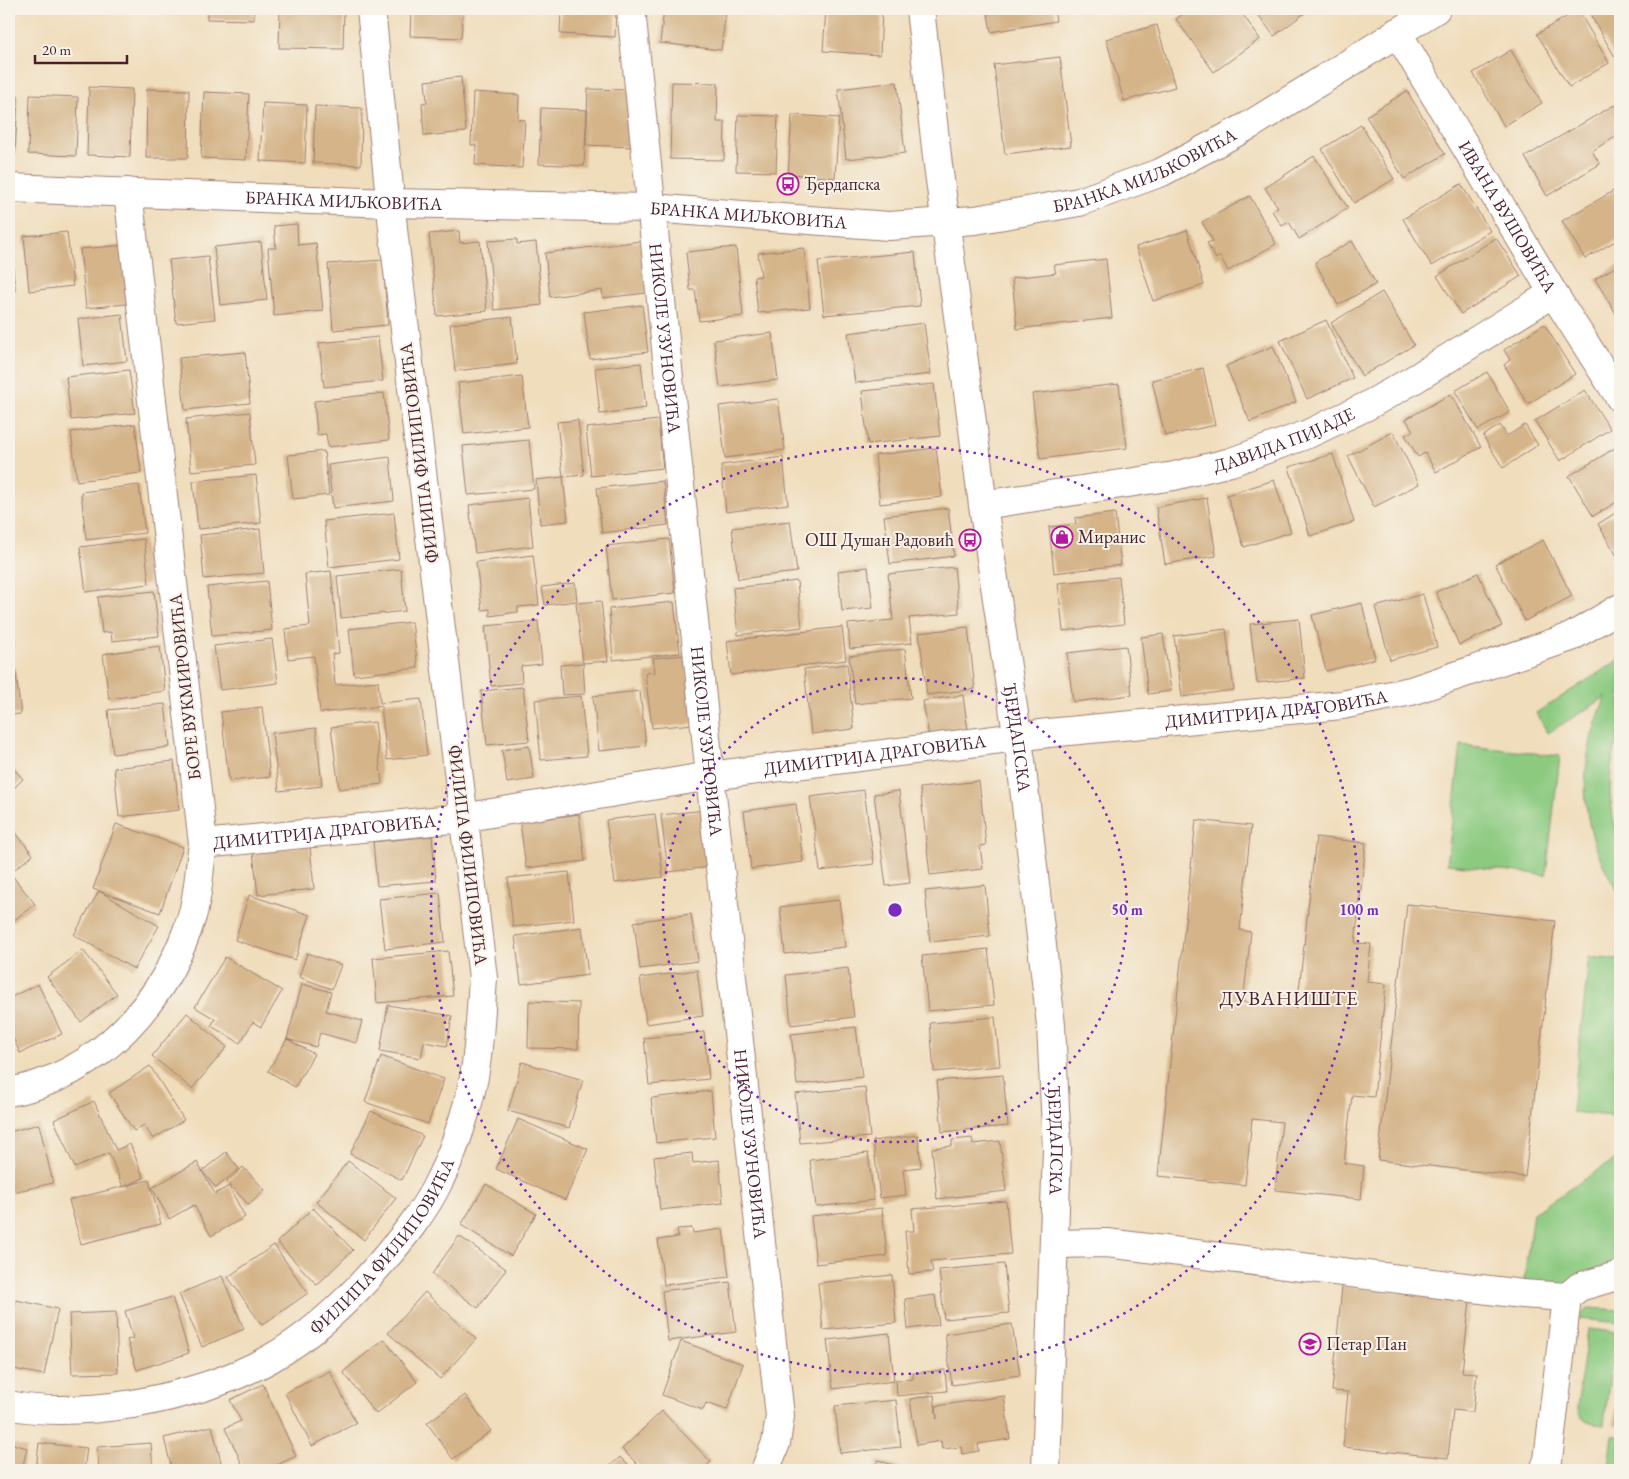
<svg xmlns="http://www.w3.org/2000/svg" width="1629" height="1479" viewBox="0 0 1629 1479" font-family="'EB Garamond',serif">
	<style>
		.green { fill: #8cca80; stroke: #6b7456 }
		.building { fill: #d4b488 }
		.lines { fill: none; stroke-linecap: round; stroke-linejoin: round }
		.minor-casing { stroke: #9d7e74; stroke-width: 30 }
		.minor { stroke: #fff; stroke-width: 28 }
		.ring { fill: none; stroke: #7b2cbf; stroke-width: 2.5; stroke-dasharray: 2.5 5 }
		.labels { text-anchor: middle; stroke-width: 4; stroke-linejoin: round; paint-order: stroke }
		.street-label { font-size: 18px; fill: #4a1f2b; stroke: #f7f3e8 }
		.poi-label { font-size: 18px; fill: #4a1f2b; stroke: #f7f3e8; text-anchor: start }
		.quarter-label { font-size: 20px; letter-spacing: 1px; fill: #4a1f2b; stroke: #f7f3e8 }
		.centre { fill: #7b2cbf; stroke: #f7f3e8; stroke-width: 2.5 }
		.ring-label { font-size: 15px; text-anchor: middle; font-weight: bold; fill: #7b2cbf; stroke: #f7f3e8; stroke-width: 4; stroke-linejoin: round; paint-order: stroke }
	</style>
	<rect width="100%" height="100%" fill="#f7f3e8"/>
	<filter id="ink" filterUnits="userSpaceOnUse"><feTurbulence type="fractalNoise" baseFrequency=".02" numOctaves="2"/><feDisplacementMap in="SourceGraphic" scale="10" xChannelSelector="R" yChannelSelector="G"/><feConvolveMatrix kernelMatrix="1 2 1 2 8 2 1 2 1" color-interpolation-filters="sRGB"/></filter>
	<filter id="wash" filterUnits="userSpaceOnUse"><feTurbulence type="fractalNoise" baseFrequency=".0096" numOctaves="4" result="noise"/><feDisplacementMap in="SourceGraphic" scale="20" xChannelSelector="R" yChannelSelector="G"/><feGaussianBlur stdDeviation="1.12" result="paint"/><feColorMatrix in="noise" values="0 0 0 0 0 0 0 0 0 0 0 0 0 0 0 0 0 1.4 0 .05"/><feComposite in="paint" operator="in"/></filter>
	<g filter="url(#wash)">
		<rect width="100%" height="100%" fill="#f0ddbc"/>
		<path class="green" d="M1620,659V728L1611,768L1610,793L1613,818L1620,841V894C1578,832 1575,766 1606,697L1548,733L1536,713Z
			M1461,745L1560,756L1546,875L1447,864Z
			M1589,957L1620,960V1117L1572,1112Z
			M1620,1156V1275L1522,1294L1533,1213Z
			M1590,1308L1620,1310V1323L1580,1319L1583,1313Z
			M1588,1329L1615,1332L1604,1425C1590,1424 1580,1422 1577,1406Z
			M1612,1435L1620,1436V1469L1608,1467Z"/>
		<g id="blocks">
			<path class="building" d="M207,9H254V20L207,19Z
				M280,9H344L343,49L279,48Z
				M411,9H463L461,38L410,36Z
				M561,9H616L615,37L560,34Z
				M664,9H726L721,50L660,43Z
				M826,9H882L880,55L823,51Z
				M987,9H1054L1056,21L991,32Z
				M1190,9H1239L1260,39L1214,72L1176,19Z
				M1254,9H1310L1274,36Z
				M1587,9H1620V54L1615,57Z
				M1578,10L1609,63L1569,87L1537,34Z
				M1157,25L1175,87L1124,101L1106,39Z
				M1511,50L1542,103L1504,126L1473,73Z
				M1060,57L1071,146L1005,154L994,65Z
				M461,77L466,132L424,136L422,103L427,102L425,81Z
				M672,82L718,83L717,122H725L724,160L670,159Z
				M897,82L905,153L846,159L838,89Z
				M89,87L132,89L130,157L87,155Z
				M147,89L189,90L188,158H146Z
				M588,89L633,90L631,147L586,145Z
				M1407,91L1445,154L1404,179L1366,116Z
				M204,92L249,94L246,160L201,158Z
				M473,92L519,95L518,119L525,120L522,168L475,165L476,145H471Z
				M30,95L78,97L76,156L28,154Z
				M9,96H18L15,154H9Z
				M263,103L307,105L305,163L260,161Z
				M1614,105L1620,116V134L1592,151L1600,164L1547,196L1525,157Z
				M315,106L362,108L361,165L313,163Z
				M541,108L587,110L584,166L539,164Z
				M738,115L778,116L776,172L736,171Z
				M792,115L839,118L835,178L788,174Z
				M1361,125L1394,179L1354,203L1322,149Z
				M1314,156L1348,208L1299,239L1289,222L1282,226L1272,211L1278,207L1265,188Z
				M1461,184L1490,231L1432,266L1403,219Z
				M1615,190L1620,198V238L1585,259L1562,221Z
				M1250,196L1276,244L1228,271L1220,256L1216,259L1207,243L1213,241L1202,222Z
				M297,224L298,245L316,243L323,311L274,316L268,248H276L274,226Z
				M1187,230L1204,285L1153,301L1136,247Z
				M459,231L460,243L480,241L487,311L437,316L429,234Z
				M67,232L73,286L29,291L24,236Z
				M10,236L15,291H9V237Z
				M1496,238L1521,276L1461,314L1437,276Z
				M517,239V244L536,242L542,305L494,310L488,241Z
				M641,241L647,293L603,298L602,290L550,297L545,253Z
				M1352,241L1376,284L1338,305L1315,262Z
				M261,242L267,300L220,305L214,247Z
				M125,245L136,303L86,308L80,249Z
				M736,247L743,316L699,321L695,290H690L686,252Z
				M804,248L810,308L758,313L754,277L761,276L758,253Z
				M915,252L920,306L824,315L818,261Z
				M208,256L215,319L176,323L169,260Z
				M1106,259L1112,318L1017,329L1012,278L1056,273L1054,265Z
				M383,260L388,325L333,330L328,264Z
				M1620,264V315L1618,317L1595,279Z
				M1382,292L1414,345L1362,376L1331,323Z
				M642,305L648,352L590,359L584,312Z
				M122,314L127,361L83,366L78,319Z
				M512,317L517,364L455,371L450,324Z
				M1326,320L1353,378L1307,399L1280,341Z
				M924,323L931,374L855,383L848,333Z
				M1544,324L1575,374L1528,404L1504,365L1510,360L1504,350Z
				M772,333L778,380L720,387L714,340Z
				M378,337L383,381L324,387L319,343Z
				M1273,346L1296,402L1250,422L1226,366Z
				M245,352L250,403L185,410L179,358Z
				M641,363L646,408L600,414L595,368Z
				M1203,368L1215,425L1165,436L1152,380Z
				M129,370L135,413L71,420L66,377Z
				M1487,372L1510,412L1478,430L1455,391Z
				M522,376L528,427L464,434L458,383Z
				M934,384L940,436L868,444L862,391Z
				M1119,384L1127,448L1040,459L1032,394Z
				M1585,390L1610,429L1560,461L1535,421Z
				M384,393L389,440L328,447L326,434L317,435L314,401Z
				M1451,394L1481,447L1436,472L1425,453L1418,457L1405,435L1413,431L1406,419Z
				M778,399L785,450L725,458L719,406Z
				M250,412L255,465L191,471L186,419Z
				M578,420L584,475L563,477L557,422Z
				M658,420L663,468L591,476L586,428Z
				M135,424L141,473L77,481L71,432Z
				M1500,425L1507,436L1525,425L1538,445L1503,468L1483,436Z
				M1393,432L1419,484L1374,507L1348,456Z
				M529,440L534,489L468,495L463,446Z
				M1620,445V500L1593,516L1569,476Z
				M936,448L942,497L880,504L875,455Z
				M324,451L329,495L293,499L288,455Z
				M1333,454L1354,522L1310,536L1289,467Z
				M390,457L394,501L333,508L328,465Z
				M783,457L788,504L726,512L721,465Z
				M256,475L261,523L198,529L193,481Z
				M563,477L568,521L540,524L536,480Z
				M1274,480L1291,532L1244,547L1227,495Z
				M663,481L668,525L602,533L597,488Z
				M139,485L145,533L86,540L81,492Z
				M528,498L533,546L475,553L469,505Z
				M1207,498L1216,556L1165,564L1156,507Z
				M948,508L954,556L890,564L884,516Z
				M1620,510V561L1598,524Z
				M394,513L399,559L329,567L324,521Z
				M1115,513L1121,565L1054,573L1049,527L1076,524L1075,518Z
				M790,521L797,572L738,579L732,528Z
				M260,529L264,573L204,579L200,535Z
				M144,539L149,584L86,592L80,547Z
				M669,539L675,593L612,600L606,546Z
				M1543,540L1572,596L1525,621L1495,564Z
				M533,555L539,605L518,607V612L490,616V609L482,610L476,562Z
				M868,567L873,608L842,611L838,571Z
				M954,567L959,613L909,618L912,643L850,649L848,624L893,620L888,574Z
				M401,569L405,611L341,618L337,576Z
				M331,571L339,653L332,654L335,685L378,681L380,703L421,699L427,755L387,760L381,706L320,713L314,656L288,659L285,629L310,626L305,574Z
				M1478,573L1502,626L1459,645L1436,592Z
				M1119,577L1124,624L1063,631L1058,583Z
				M267,581L272,630L212,636L207,587Z
				M797,581L802,627L738,635L733,588Z
				M575,583L577,601L545,605L542,587Z
				M154,591L159,636L112,641L111,632L102,633L98,597Z
				M1423,594L1437,647L1390,660L1375,607Z
				M601,601L608,661L583,663L576,603Z
				M674,602L680,653L613,660L609,609Z
				M1362,603L1375,659L1326,671L1312,615Z
				M9,617L14,647H9Z
				M1299,619L1305,678L1257,683L1250,624Z
				M538,621L542,664L521,666L522,683L491,686L485,626Z
				M412,622L418,668L354,675L349,629Z
				M842,627L846,660L731,675L727,641Z
				M968,627L975,689L927,695L919,633Z
				M1226,629L1234,690L1182,697L1174,636Z
				M1163,634L1171,691L1148,694L1141,637Z
				M272,639L278,683L220,690L214,646Z
				M160,646L165,691L109,699L103,654Z
				M1126,646L1132,695L1073,702L1067,653Z
				M905,649L911,698L855,704L849,656Z
				M686,655L693,724L652,728L645,673L655,672L653,658Z
				M583,663L585,694L562,695L560,665Z
				M847,664L854,729L811,734L804,669Z
				M15,667L21,714L9,715V668Z
				M523,687L529,741L487,745L481,691Z
				M640,691L646,746L599,751L593,696Z
				M963,695L968,731L929,737L923,701Z
				M581,696L587,756L541,760L535,700Z
				M165,704L170,747L113,754L108,710Z
				M262,707L270,777L229,781L221,712Z
				M375,722L382,784L339,789L331,727Z
				M316,728L322,786L279,791L272,733Z
				M529,746L534,779L507,783L502,750Z
				M174,761L179,810L119,817L114,768Z
				M9,764L23,779L9,793Z
				M979,781L986,845L980,846L983,869L930,875L920,788Z
				M864,790L874,864L820,871L810,797Z
				M899,791L910,883L886,886L874,794Z
				M796,804L803,862L751,869L744,811Z
				M704,810L710,867L668,872L661,815Z
				M579,814L585,861L526,868L520,822Z
				M655,814L663,877L615,883L606,820Z
				M1196,820L1251,826L1240,930L1251,932L1243,1002L1297,1008L1316,837L1366,843L1355,943L1371,944L1367,982L1386,984L1374,1097L1352,1095L1344,1163L1364,1166L1361,1199L1275,1190L1282,1122L1252,1119L1245,1185L1158,1176Z
				M9,824L33,855L10,873L35,904L9,924Z
				M116,824L183,847L160,913L99,891L159,926L134,969L74,935L99,891L93,889Z
				M432,836L436,881L377,886L373,842Z
				M310,846L314,889L258,895L253,852Z
				M569,872L574,920L513,927L508,878Z
				M985,885L990,936L930,942L925,891Z
				M440,893L445,942L385,949L379,899Z
				M249,895L310,915L295,960L235,940Z
				M839,900L845,947L785,954L780,907Z
				M1407,904L1555,921L1525,1177L1378,1160Z
				M691,914L698,961L640,969L634,922Z
				M582,927L588,975L521,984L515,936Z
				M988,949L994,1005L928,1011L922,956Z
				M83,950L117,994L81,1022L47,977Z
				M448,951L453,996L377,1003L373,958Z
				M307,953L341,965L332,989L299,977Z
				M225,957L282,991L261,1027L253,1022L240,1043L211,1026L215,1019L195,1007Z
				M848,968L854,1017L791,1025L786,975Z
				M697,970L703,1016L646,1024L640,978Z
				M38,984L62,1034L20,1053L9,1029V998Z
				M302,984L331,992L326,1011L362,1021L356,1043L320,1033L316,1047L287,1039L314,1054L295,1087L268,1071L287,1039Z
				M529,1001L579,1003L578,1049L528,1048Z
				M388,1005L452,1016L447,1046L424,1042L421,1058L380,1051Z
				M187,1013L227,1047L192,1089L152,1056Z
				M995,1017L1000,1066L934,1072L930,1023Z
				M856,1027L862,1077L797,1085L791,1034Z
				M704,1032L709,1079L649,1085L644,1038Z
				M381,1056L444,1079L428,1124L365,1102Z
				M522,1062L583,1080L569,1128L508,1111Z
				M150,1066L184,1120L153,1139L144,1125L134,1131L109,1093Z
				M1003,1075L1008,1126L942,1132L937,1081Z
				M865,1087L870,1137L800,1143L795,1094Z
				M711,1091L715,1137L656,1143L651,1098Z
				M94,1101L116,1150L130,1144L144,1178L123,1187L109,1153L75,1168L54,1120Z
				M371,1111L423,1136L402,1180L350,1154Z
				M518,1119L588,1149L565,1200L496,1169Z
				M39,1124L53,1183L9,1193V1132Z
				M918,1135L921,1167L903,1169L906,1195L880,1198L873,1141Z
				M972,1138L973,1144L1000,1141L1006,1191L937,1199L932,1148L952,1146V1140Z
				M226,1152L239,1169L216,1188L202,1171Z
				M692,1153L693,1163L719,1160L723,1203L660,1210L654,1157Z
				M868,1153L874,1200L816,1207L810,1160Z
				M348,1161L396,1198L364,1240L316,1202Z
				M197,1162L215,1194L229,1186L245,1217L211,1236L194,1205L169,1219L152,1188Z
				M243,1167L265,1190L249,1205L227,1182Z
				M149,1180L161,1224L81,1244L69,1200Z
				M486,1184L536,1214L511,1256L461,1225Z
				M1006,1201L1011,1254L931,1261L933,1272L909,1274L905,1231H914L912,1209Z
				M313,1208L353,1250L317,1285L277,1242Z
				M882,1208L887,1256L816,1264L811,1216Z
				M692,1228L693,1233L723,1229L729,1277L664,1285L658,1240L678,1237L677,1229Z
				M459,1236L506,1269L478,1308L432,1274Z
				M274,1245L308,1293L262,1325L228,1277Z
				M1004,1264L1009,1313L944,1319L939,1270Z
				M892,1275L896,1323L823,1330L818,1283Z
				M222,1276L244,1329L202,1347L179,1294Z
				M730,1282L736,1332L668,1341L662,1291Z
				M1342,1286L1470,1300L1462,1372L1477,1373L1473,1412L1453,1410L1448,1458L1343,1447L1348,1392L1332,1391Z
				M425,1292L476,1339L440,1379L388,1333Z
				M935,1295L939,1325L908,1329L905,1299Z
				M172,1297L189,1353L137,1370L127,1340L133,1338L125,1311Z
				M16,1300L58,1309L44,1375L9,1368V1334Z
				M116,1312L118,1373L72,1374L69,1314Z
				M1012,1324L1020,1375L952,1385L945,1334Z
				M889,1333L894,1381L833,1389L827,1340Z
				M384,1339L417,1382L376,1414L343,1372Z
				M681,1341L743,1364L727,1410L706,1403L703,1410L662,1395Z
				M945,1370L947,1391L897,1396L896,1380L913,1379V1373Z
				M330,1371L356,1423L312,1446L285,1393Z
				M1619,1379H1620V1426L1613,1425Z
				M263,1384L296,1456L267,1470H245L225,1428L241,1421L230,1400Z
				M465,1395L491,1431L453,1459L427,1423Z
				M934,1395L937,1419L936,1406L1004,1396L1010,1439L978,1444L979,1451L962,1454L961,1447L942,1449L941,1441L917,1445L910,1399Z
				M896,1400L901,1447L840,1453L835,1406Z
				M662,1411L711,1462L702,1470H643L622,1449Z
				M212,1426L223,1470H172L164,1438Z
				M9,1443L27,1448L22,1470H9Z
				M39,1443L87,1448L84,1470H36Z
				M151,1443L153,1470H99L97,1447Z
				M620,1457L633,1470H606Z
				M878,1460L908,1470H874Z"/>
		</g>
	</g>
	<g filter="url(#ink)">
		<use href="#blocks" fill-opacity="0" stroke="#9d7e74" stroke-width="1"/>
		<g class="lines">
			<g class="minor-casing">
				<g id="minor">
					<path id="s1" d="M631,9L710,776L780,1416L776,1443L765,1470"/>
					<path id="s2" d="M920,9L938,165L983,505L1021,761L1051,1025L1057,1150L1046,1470"/>
					<path id="s3" d="M1397,32L1553,293L1620,398"/>
					<path id="s4" d="M9,188L390,203L651,208L889,226L975,220L1079,202L1162,172L1250,125L1436,9"/>
					<path id="s5" d="M983,505L1174,476L1231,462L1308,434L1367,406L1413,380L1553,293"/>
					<path id="s6" d="M203,844L462,818L710,776L1048,733L1342,705L1411,691L1571,637L1620,608"/>
					<path d="M9,1092C99,1076 166,1001 192,916C199,893 199,867 203,844L128,192"/>
					<path d="M1055,1244L1107,1243L1522,1294L1567,1297"/>
					<path id="s7" d="M9,1405C48,1414 93,1410 133,1404C243,1384 306,1350 379,1265C402,1239 425,1211 440,1179C455,1149 472,1097 476,1064C480,1035 481,1006 483,978L394,238L371,9"/>
					<path d="M1544,1470L1548,1460L1567,1297L1579,1287L1620,1275"/>
				</g>
			</g>
			<use href="#minor" class="minor"/>
		</g>
	</g>
	<g class="ring">
		<circle cx="895" cy="910" r="232"/>
		<circle cx="895" cy="910" r="464"/>
	</g>
	<defs>
		<g id="bus-ring" transform="scale(1.125)"><circle r="9.5" fill="#f7f3e8" stroke="#b5179e" stroke-width="1.5"/><path d="M-5-6H5V4H4V6H2V4H-2V6H-4V4H-5ZM-3.5-4V0h7V-4ZM-3.5 1.2v1.5H-2V1.2ZM2 1.2v1.5H3.5V1.2Z" fill="#b5179e"/></g>
		<g id="shop-ring" transform="scale(1.125)"><circle r="9.5" fill="#f7f3e8" stroke="#b5179e" stroke-width="1.5"/><path d="M-5-2.5h2.3a2.7 3.5 0 0 1 5.4 0H5L5.5 6h-11ZM-1.5-2.5h3a1.5 2.3 0 0 0-3 0Z" fill="#b5179e"/></g>
		<g id="school-ring" transform="scale(1.125)"><circle r="9.5" fill="#f7f3e8" stroke="#b5179e" stroke-width="1.5"/><path d="M0-5L7-2L0 1L-7-2ZM-4 1L0 2.5L4 1V4Q0 6-4 4Z" fill="#b5179e"/></g>
	</defs>
	<g fill-rule="evenodd">
		<use href="#bus-ring" x="788" y="184"/>
		<use href="#shop-ring" x="1062" y="537"/>
		<use href="#bus-ring" x="970" y="540"/>
		<use href="#school-ring" x="1310" y="1344"/>
	</g>
	<g class="labels">
		<g class="street-label">
			<text dy="6" stroke="none"><textPath href="#s4" startOffset="1145">БРАНКА МИЉКОВИЋА</textPath></text>
			<text dy="6" stroke="none"><textPath href="#s4" startOffset="335">БРАНКА МИЉКОВИЋА</textPath></text>
			<text dy="6" stroke="none"><textPath href="#s4" startOffset="740">БРАНКА МИЉКОВИЋА</textPath></text>
			<text dy="6" stroke="none"><textPath href="#s3" startOffset="215">ИВАНА ВУШОВИЋА</textPath></text>
			<text dy="6" stroke="none"><textPath href="#s1" startOffset="331">НИКОЛЕ УЗУНОВИЋА</textPath></text>
			<text dy="6" stroke="none"><textPath href="#s5" startOffset="309">ДАВИДА ПИЈАДЕ</textPath></text>
			<text transform="translate(419 453) rotate(-97)" y="6">ФИЛИПА ФИЛИПОВИЋА</text>
			<text transform="translate(185 687) rotate(-96)" y="6">БОРЕ ВУКМИРОВИЋА</text>
			<text dy="6" stroke="none"><textPath href="#s6" startOffset="1082">ДИМИТРИЈА ДРАГОВИЋА</textPath></text>
			<text dy="6" stroke="none"><textPath href="#s2" startOffset="735">ЂЕРДАПСКА</textPath></text>
			<text dy="6" stroke="none"><textPath href="#s1" startOffset="736">НИКОЛЕ УЗУНОВИЋА</textPath></text>
			<text dy="6" stroke="none"><textPath href="#s6" startOffset="678">ДИМИТРИЈА ДРАГОВИЋА</textPath></text>
			<text dy="6" stroke="none"><textPath href="#s6" startOffset="122">ДИМИТРИЈА ДРАГОВИЋА</textPath></text>
			<text transform="translate(468 855) rotate(83)" y="6">ФИЛИПА ФИЛИПОВИЋА</text>
			<text dy="6" stroke="none"><textPath href="#s2" startOffset="1140">ЂЕРДАПСКА</textPath></text>
			<text dy="6" stroke="none"><textPath href="#s1" startOffset="1141">НИКОЛЕ УЗУНОВИЋА</textPath></text>
			<text dy="6" stroke="none"><textPath href="#s7" startOffset="431">ФИЛИПА ФИЛИПОВИЋА</textPath></text>
		</g>
		<g class="poi-label">
			<text x="804" y="190">Ђердапска</text>
			<text x="1078" y="543">Миранис</text>
			<text x="954" y="546" text-anchor="end">ОШ Душан Радовић</text>
			<text x="1326" y="1350">Петар Пан</text>
		</g>
		<g class="quarter-label">
			<text x="1289" y="1005">ДУВАНИШТЕ</text>
		</g>
	</g>
	<circle cx="895" cy="910" r="8" class="centre"/>
	<g class="ring-label">
		<text x="1127" y="915">50 m</text>
		<text x="1359" y="915">100 m</text>
	</g>
	<rect width="1629" height="1479" fill="none" stroke="#f7f3e8" stroke-width="30"/>
	<path d="M35 55v8h92v-8" fill="none" stroke="#4a1f2b" stroke-width="2.5"/>
	<text x="42" y="55" font-size="15" fill="#4a1f2b" stroke="#f7f3e8" stroke-width="4" paint-order="stroke">20 m</text>
</svg>
